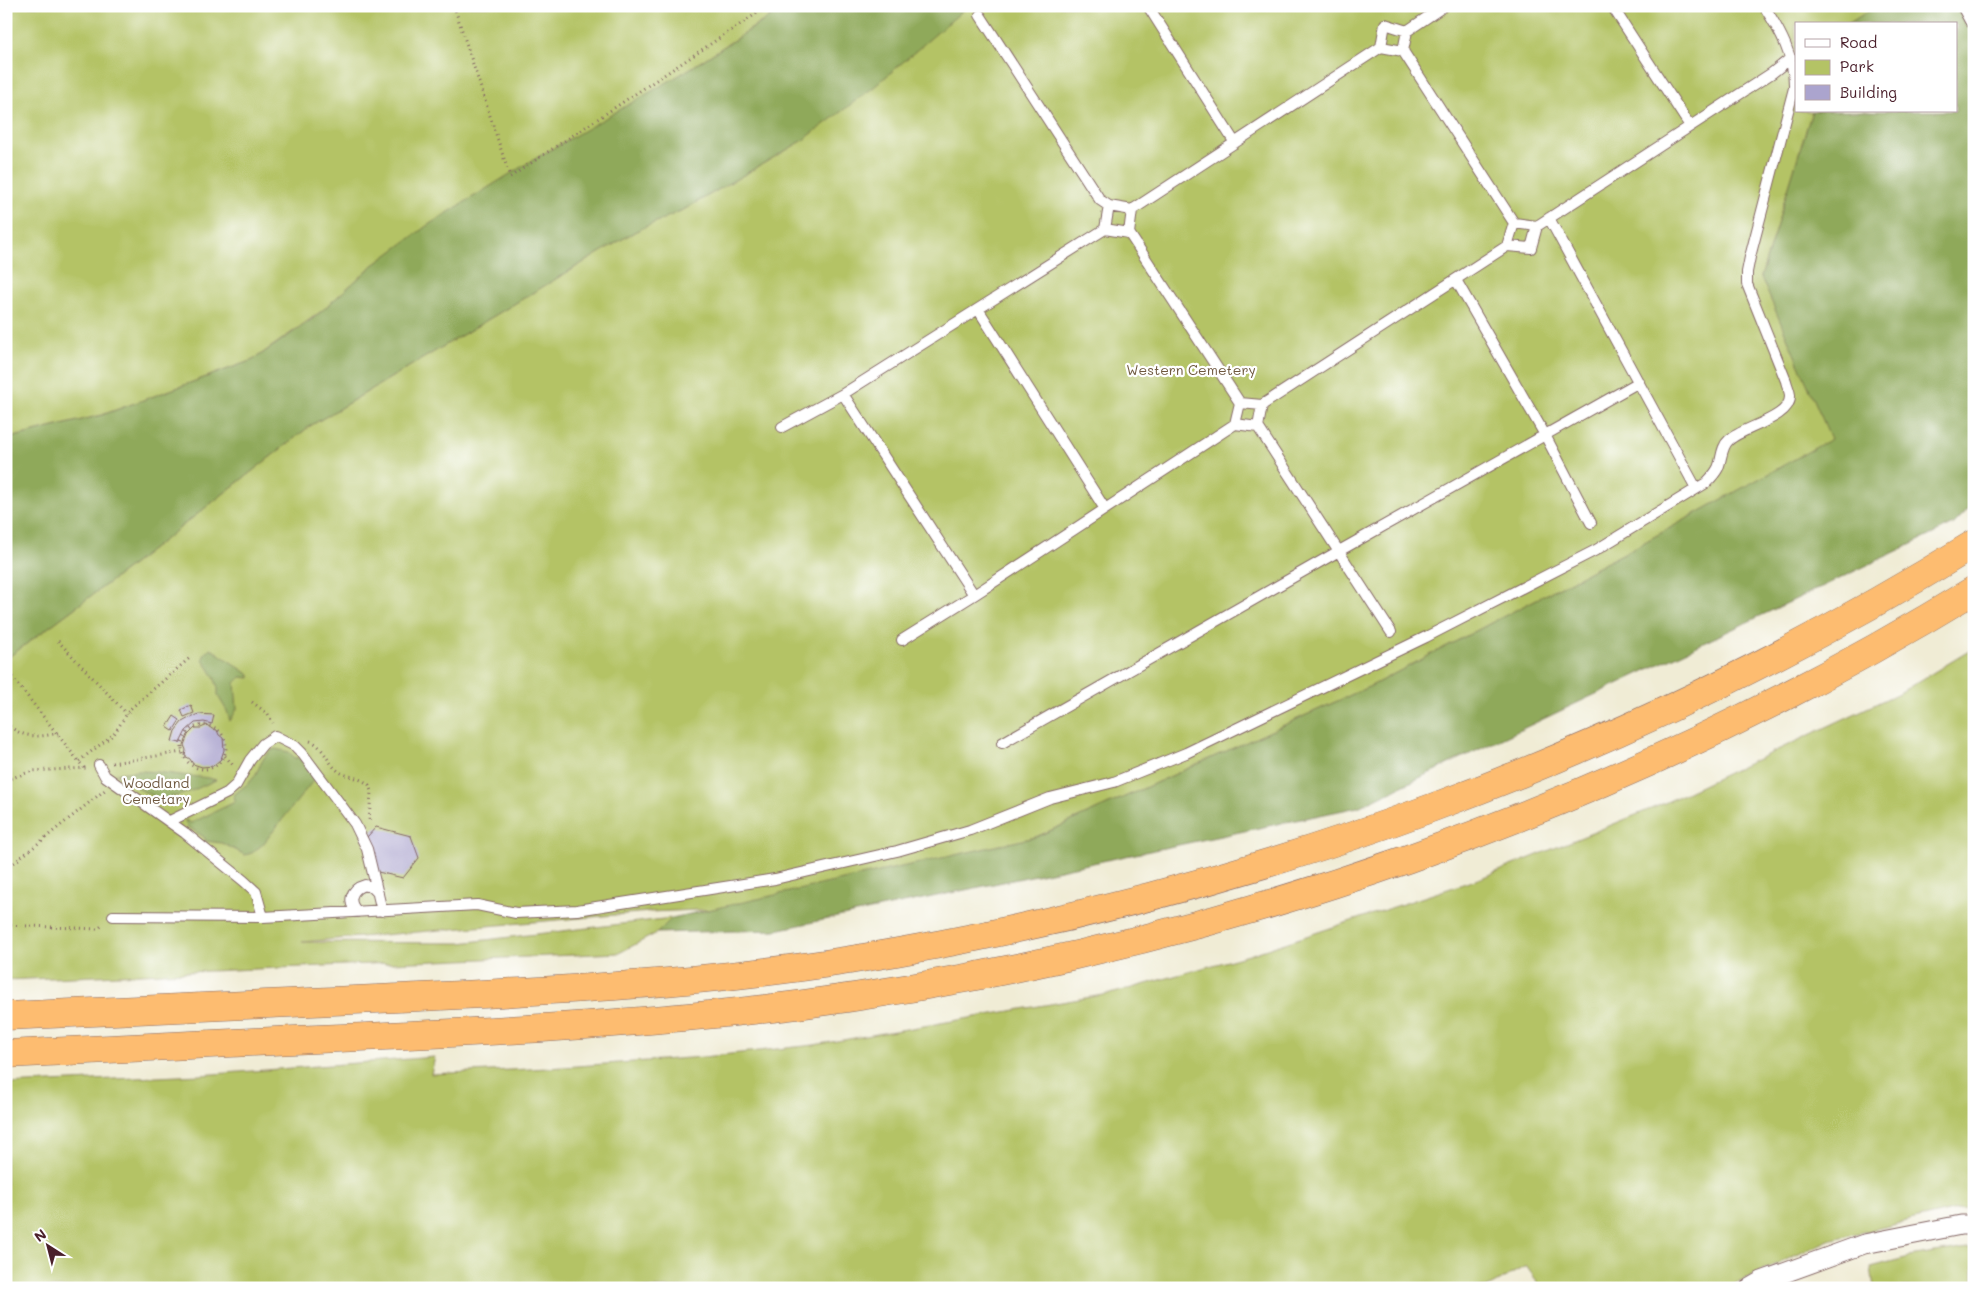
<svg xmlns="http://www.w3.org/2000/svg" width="1980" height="1294" font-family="Mali,sans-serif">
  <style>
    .green { fill: #b4c365; stroke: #7f7148 }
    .forest { fill: #8fa95a; stroke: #6c6442 }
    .building { fill: #aba4ce }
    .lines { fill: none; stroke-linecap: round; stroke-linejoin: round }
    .lane-casing { stroke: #846766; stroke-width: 12 }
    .street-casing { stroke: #846766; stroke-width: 21 }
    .highway-casing { stroke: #846766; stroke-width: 29 }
    .path { stroke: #846766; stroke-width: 3; stroke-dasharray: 1 4; stroke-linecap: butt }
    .lane { stroke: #fff; stroke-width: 10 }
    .street { stroke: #fff; stroke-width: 19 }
    .highway { stroke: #fdbc6f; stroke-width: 28 }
    .labels { text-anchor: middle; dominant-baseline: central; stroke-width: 4.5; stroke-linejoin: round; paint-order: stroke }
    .park-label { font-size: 14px; fill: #6f583f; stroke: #fff }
  </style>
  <rect width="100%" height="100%" fill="#fff"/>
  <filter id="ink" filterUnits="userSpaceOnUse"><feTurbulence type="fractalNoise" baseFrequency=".02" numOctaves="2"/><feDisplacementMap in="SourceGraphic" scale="10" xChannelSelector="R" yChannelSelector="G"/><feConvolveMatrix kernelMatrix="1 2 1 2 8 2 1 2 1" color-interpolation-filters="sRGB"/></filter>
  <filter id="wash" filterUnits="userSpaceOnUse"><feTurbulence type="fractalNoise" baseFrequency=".0096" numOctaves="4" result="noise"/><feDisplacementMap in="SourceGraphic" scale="20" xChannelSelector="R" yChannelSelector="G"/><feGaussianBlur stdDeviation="1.12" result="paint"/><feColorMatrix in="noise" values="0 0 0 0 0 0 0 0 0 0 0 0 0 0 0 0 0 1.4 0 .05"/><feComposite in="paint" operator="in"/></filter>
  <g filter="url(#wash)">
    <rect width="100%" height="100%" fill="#f0ecd5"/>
    <path class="green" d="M6 6H786L683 73 372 266 323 310 253 360 102 415 6 439Z
      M968 6H1876L1848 24H1796V111H1812L1761 277 1832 439 1632 549 1373 685 1036 837 725 909 649 912 302 942 460 943 672 918 657 933 619 953 6 980V659L127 569 310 426 636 231 685 209 802 141Z
      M1974 648V1206L1829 1240 1725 1288H1542L1526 1266 1486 1288H6V1084L200 1075 435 1057 431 1074 549 1068 703 1057 814 1045 1114 993 1249 955 1481 878 1658 806 1901 692Z
      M1974 1247V1288H1874L1871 1267 1909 1257Z"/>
    <path class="forest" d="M787 6H968L874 87 802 141 685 209 636 231 310 426 127 569 6 659V439L102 415 253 360 315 317 372 266 428 225 526 164 683 73Z
      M1876 6H1974V503L1954 524 1358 807 776 930 657 933 672 918 1036 837 1373 685 1632 549 1831 439 1761 277 1812 111H1956V24H1848Z
      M210 648 250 675V678L241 677 235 683 237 709 230 721 227 711 218 696V688L214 677 203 659 205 653Z
      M275 749 289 752 296 759 298 757 316 777 263 844 252 853 245 855 222 843 206 841 204 837 187 826 185 820 191 823 235 802 234 795C240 789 248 785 254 777 261 766 263 753 275 749Z
      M139 771C156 771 171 774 188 776 198 777 207 777 216 780 199 787 173 803 153 796 140 791 128 780 116 773Z"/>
    <g id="blocks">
      <path class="building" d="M191 705 194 713 184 717 181 710Z
        M199 714 214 715 212 724 204 722 195 723 186 731 180 743 172 741 175 731 182 722 193 716Z
        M174 716 180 720 173 731 167 727Z
        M207 725 212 729 217 730 219 735 223 738 224 750 221 759 213 766 202 767 193 764 190 759 185 756 186 750 184 745 188 735 195 728H201Z
        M376 827 411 836 419 858 403 878 378 872 367 837Z"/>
    </g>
  </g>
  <g filter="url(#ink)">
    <use href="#blocks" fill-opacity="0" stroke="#846766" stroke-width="1"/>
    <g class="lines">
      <g class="lane-casing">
        <path id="lane" d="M1148 6 1235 143
          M1612 6 1690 126
          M980 15 1100 200 1109 206
          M1407 31 1444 6
          M1403 51 1381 47 1385 24 1407 31 1403 51 1514 223
          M1549 218 1696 488
          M1105 229 1129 233 1132 210
          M1129 233 1240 403
          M1507 246 1531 248 1537 226
          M1456 280 1545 435 1591 523
          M978 309 1105 509
          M843 394 974 595
          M1235 424 1258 427 1262 405
          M782 427 843 394 1105 229 1109 206 1132 210 1381 47
          M1258 427 1391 632
          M902 640 974 595 1235 424 1240 403 1262 405 1507 246 1514 223 1537 226 1772 73 1791 58
          M1002 743 1339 551 1639 382
          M99 765 105 776 185 833 244 881 256 892 263 917
          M170 821 227 793 236 785 250 760 263 744 275 736 295 746 302 753 355 824 367 849 382 911
          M358 912C347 903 350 889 365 885L373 888 378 893
          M113 916 263 917 477 905 516 913 577 910 775 879 897 851 970 830 1050 798 1114 782 1186 753 1426 637 1596 550 1706 483C1711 478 1715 474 1718 468 1722 459 1721 447 1729 440 1743 427 1791 418 1790 396 1790 391 1787 386 1786 381L1747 284V272L1750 257 1794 88C1795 57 1780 31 1764 6"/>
      </g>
      <g class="street-casing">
        <path id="street" d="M1967 6 1974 19
          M1750 1288 1762 1281 1864 1244 1961 1225H1974"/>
      </g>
      <g class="highway-casing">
        <path id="highway" d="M6 1016C137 1010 267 1004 398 998 549 991 700 984 850 960 1248 896 1631 756 1974 544
          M6 1054C102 1049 198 1044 294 1040 462 1033 630 1026 797 1005 1210 951 1619 808 1974 590"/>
      </g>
      <path class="path" d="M454 6 510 177 768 6
        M58 641 127 714
        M9 673 84 768
        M252 702 268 714 273 723
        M6 723C21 738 38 738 58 733
        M182 747a22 22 0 1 1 44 0a22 22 0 1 1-44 0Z
        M310 741C323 745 327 762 337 770 344 777 359 776 369 785L371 791 369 821
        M225 756 233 765
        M79 761 114 734 130 709 191 657
        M112 763 182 752
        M6 780 32 771 87 768
        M10 866 105 790
        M6 925 98 929 104 924"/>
      <use href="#lane" class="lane"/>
      <use href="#street" class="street"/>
      <use href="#highway" class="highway"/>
    </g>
  </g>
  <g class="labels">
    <g class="park-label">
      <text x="1191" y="369">Western Cemetery</text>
      <text x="156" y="782">Woodland<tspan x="156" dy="16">Cemetary</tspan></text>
    </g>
  </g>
  <rect width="1980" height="1294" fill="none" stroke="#fff" stroke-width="25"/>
  <rect x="1795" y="22" width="162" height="90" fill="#ffffff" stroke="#b7a5aa"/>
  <rect x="1805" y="39" width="25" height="8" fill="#ffffff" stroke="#b7a5aa"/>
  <text x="1840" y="48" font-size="15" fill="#4a1f2b">Road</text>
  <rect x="1805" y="60" width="25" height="15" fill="#b4c365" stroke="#b7a5aa"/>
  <text x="1840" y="72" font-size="15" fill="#4a1f2b">Park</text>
  <rect x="1805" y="85" width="25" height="15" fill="#aba4ce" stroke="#b7a5aa"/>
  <text x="1840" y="98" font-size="15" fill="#4a1f2b">Building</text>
  <g transform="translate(48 1246) rotate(324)" stroke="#ffffff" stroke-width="4" paint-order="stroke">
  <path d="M0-4L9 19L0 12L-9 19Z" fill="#4a1f2b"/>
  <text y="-8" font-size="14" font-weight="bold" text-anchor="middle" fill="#4a1f2b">N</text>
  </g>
</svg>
